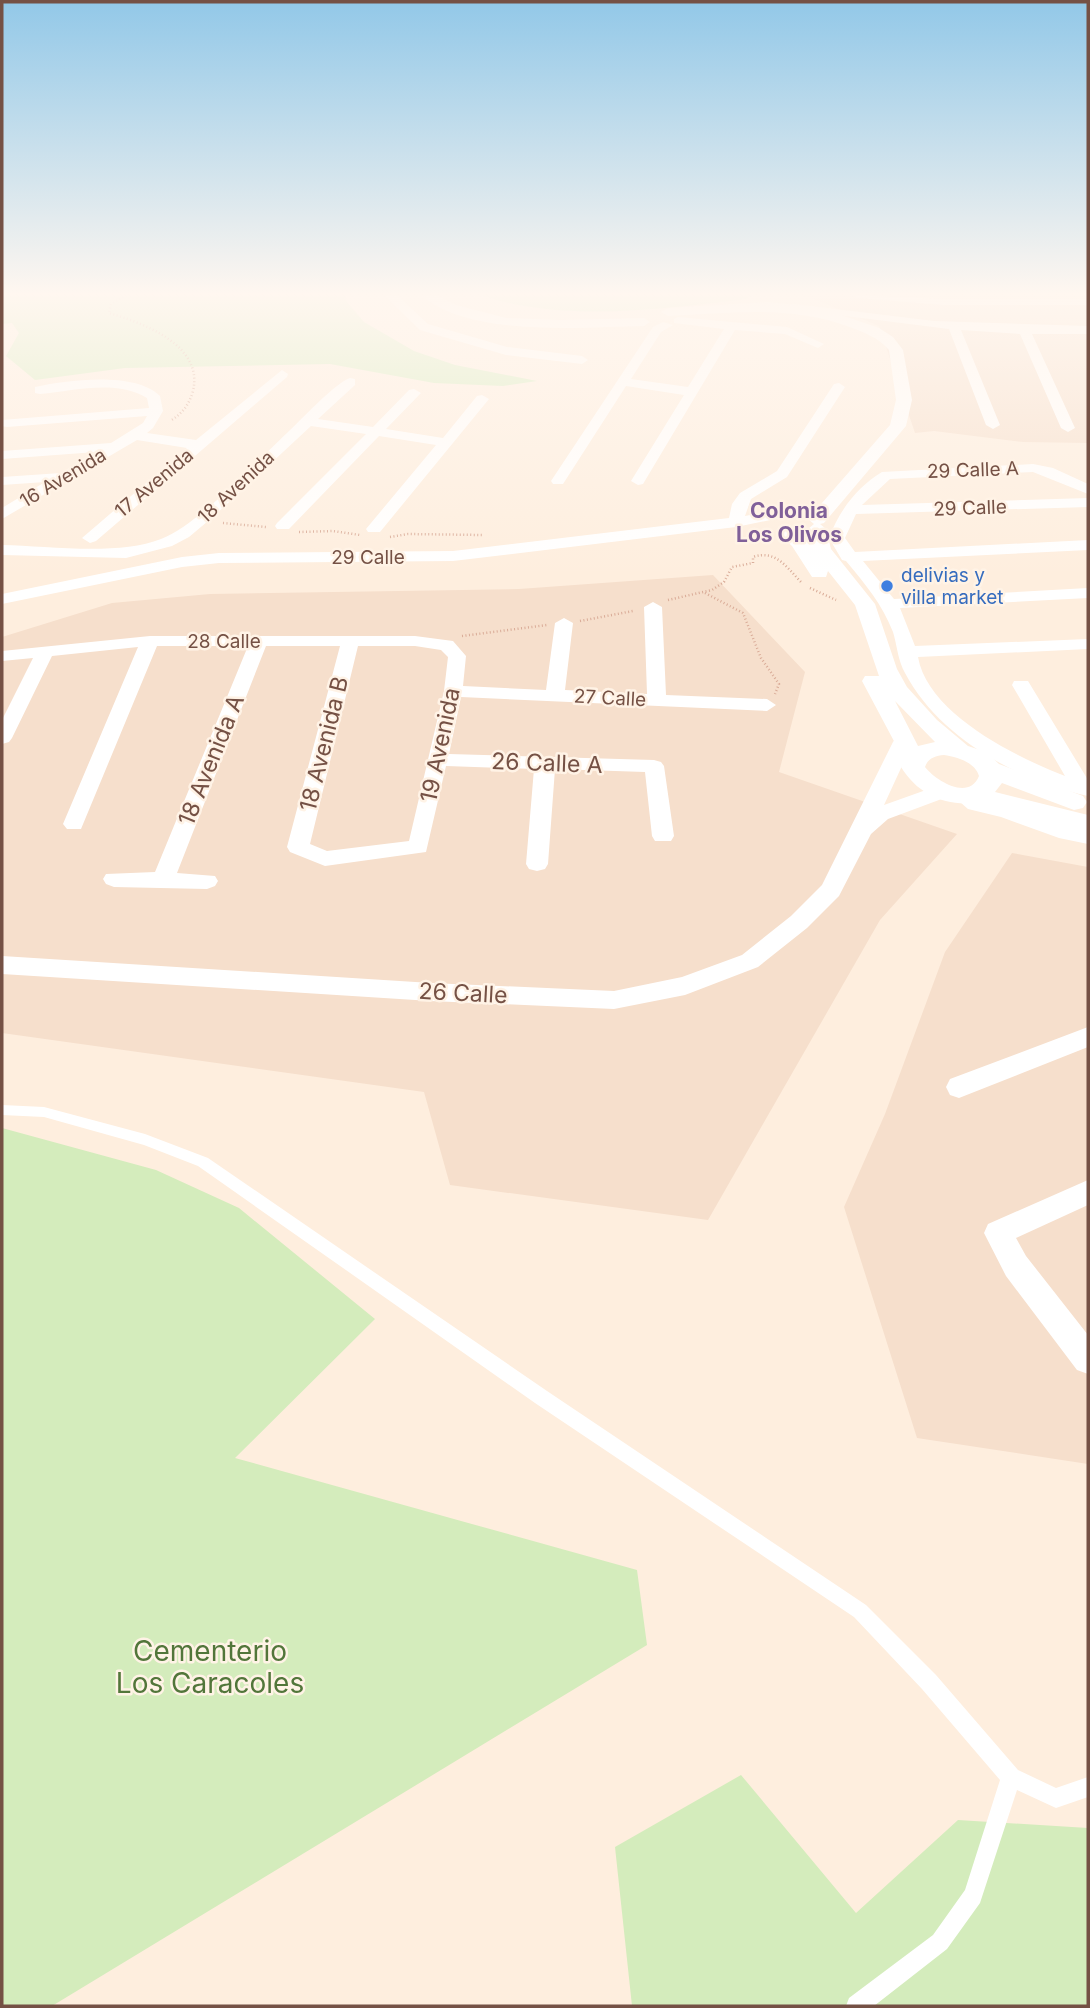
<svg xmlns="http://www.w3.org/2000/svg" width="1090" height="2008" font-family="Inter,sans-serif">
  <style>
    .residential { fill: #f6dfcc }
    .green { fill: #d4ecbc }
    .lines { fill: none; stroke-linecap: round; stroke-linejoin: round }
    .path { stroke: #d9ab97; stroke-width: 2.5; stroke-dasharray: 1 2.5; stroke-linecap: butt }
    .service { fill: #fff; fill-rule: evenodd }
    .minor { fill: #fff; fill-rule: evenodd }
    .tertiary { fill: #fff; fill-rule: evenodd }
    .shop-dot { fill: #3f7fe0; stroke: #fff3e6; stroke-width: 2.5 }
    .labels { text-anchor: middle; dominant-baseline: central; stroke-width: 5; stroke-linejoin: round; paint-order: stroke }
    .far-street-label { font-size: 19px; fill: #755145; stroke: #fff3e6 }
    .far-shop-label { font-size: 19px; fill: #366cbe; stroke: #fff3e6; text-anchor: start }
    .far-neighbourhood-label { font-size: 21px; font-weight: bold; fill: #806099; stroke: #fff3e6 }
    .street-label { font-size: 23px; fill: #755145; stroke: #fff3e6 }
    .near-park-label { font-size: 28px; fill: #52763a; stroke: #fff3e6 }
  </style>
  <rect width="100%" height="100%" fill="#feeede"/>
  <path class="residential" d="M804 295H1088V443L1023 442 934 431 915 433 879 326Z
    M713 575 805 672 779 772 957 834 880 920 708 1220 450 1185 424 1092 2 1033V637L112 603 210 594 519 589Z
    M1012 853 1088 867V1464L917 1438 844 1207 885 1114 945 952Z"/>
  <path class="green" d="M2 295H346V301L364 322 414 351 455 365 537 381 503 386 434 383 330 364 125 368 35 380 6 356 19 333 12 323 2 324Z
    M480 295H753L746 299C660 309 565 323 480 295Z
    M2 1128 156 1170 239 1208 375 1319 235 1458 637 1570 647 1645 52 2006H2Z
    M741 1775 856 1913 958 1820 1088 1828V2006H632L615 1847Z"/>
  <g class="lines">
    <path class="path" d="M126 295 111 304 109 313C143 323 204 345 193 391 189 405 182 414 170 421
      M223 523 266 527
      M299 532 333 531 360 535
      M390 537 408 534 482 535
      M810 588 836 600
      M705 593 743 613 761 658 779 684 775 694
      M668 600 712 590 724 582 732 567 753 563V557C776 549 787 568 802 583
      M580 621 633 611
      M462 636 547 625"/>
    <path class="service" d="M2 1105 44 1107 145 1134 208 1158 547 1391 866 1605 936 1675 1018 1770 1056 1788 1088 1777V1797L1056 1808 1017 1790 980 1903 947 1949 874 2006H846L849 1998 933 1935 965 1890 1000 1780 922 1689 854 1617 535 1403 198 1166 144 1145 44 1117 2 1115Z"/>
    <path class="minor" d="M384 295H397L428 324 507 347 582 356 588 360 582 364 506 355 420 330Z
      M421 295H436L456 305 506 318 561 320 644 318 650 322 644 326C582 327 471 338 421 295Z
      M853 295 943 299H1088V305H943L859 298Z
      M794 304 934 321 1088 326V334H1032L1075 428 1068 432 1061 428 1020 334 961 330 1000 425 993 429 986 425 949 329 790 309V305Z
      M678 317 787 327 824 344 818 348 785 334 735 330 643 484 638 485 631 481 684 395 626 386 563 484H553L551 481 653 327 663 322 673 325 661 332 631 379 688 387 724 329 674 323V319Z
      M282 370 288 374 287 377 96 541 90 543 82 538 187 448 137 440 2 519V508L45 482 2 485V477L61 473 96 452 2 459V451L111 443 143 423 147 416 7 427 2 426V420L149 408 147 398C116 379 74 391 40 394L35 393V387C67 380 135 371 160 396L163 411 153 428 147 433 196 440Z
      M350 378 355 379V385L318 419 373 427 409 390 414 389 421 393 386 429 443 438 477 396 482 395 489 399 380 532H368L366 529 436 445 379 436 289 529H277L275 526 277 523 366 434 311 426 214 516 189 537 172 546 126 558 2 555V545C48 546 119 556 161 539 198 525 256 462 287 433 300 421 335 383 350 378Z
      M839 383 845 387 787 477 751 499 745 516 780 509 785 511 788 514 785 517 736 527 453 561 219 563 182 567 2 604V594L182 557 219 553 453 551 729 518 732 504 740 493 777 471 834 384Z
      M1033 464 1053 468 1088 484V494L1033 472 890 479 862 505 1088 498V507L856 514 845 538 855 552 1088 540V550L863 561 894 599 1088 588V598L900 608 915 646 1088 639V649L918 657C928 714 1016 757 1065 776L1012 685 1014 681H1028L1088 780V796C1019 781 939 738 905 673 898 661 897 645 893 632 882 604 866 585 846 561L842 560 829 538C839 511 857 487 882 472Z
      M653 602 662 607 666 695 767 699 776 705 767 711 461 697 449 754 654 760 661 762 664 766 674 836 671 841H655L652 836 645 772 555 769 548 864 545 869 537 871 529 869 526 864 534 769 446 766 426 852 325 866 290 852 287 847 340 646H266L177 873 215 876 218 881 215 886 207 889 114 887 106 884 103 879 106 874 155 872 248 646H157L81 829H67L63 824 138 647 52 656 12 738 9 742 2 744V720L33 658 2 661V651L150 636H415L453 641 466 656 463 686 546 690 555 623 564 618 573 623 565 690 647 694 644 607ZM358 646H415L441 650 448 657 444 691 409 841 327 851 310 844Z
      M903 736 910 738 913 742 884 805 940 785 947 787 950 792 947 797 888 819 871 834 839 896 807 928 758 967 685 995 614 1009 431 1001 2 974V956L431 983 614 991 682 977 742 955 791 916 822 885 893 742 896 738Z
      M962 788 982 799 1088 830V844L1059 838 1001 817 968 809 952 795 955 790Z
      M1088 1027V1047L959 1098 950 1095 946 1087 950 1079Z
      M1088 1180V1205L1016 1238 1026 1256 1088 1335V1374L1077 1370 1006 1276 984 1233 988 1224Z"/>
    <path class="tertiary" d="M769 302 821 308 879 328 893 337 903 350 912 400 906 426 824 523 820 524 826 529 831 549 875 604 897 669 907 687 937 720 968 746 986 752 999 764 1083 796 1087 802 1083 808 1074 810 1002 783 995 792 1088 815V831L974 803C943 806 917 793 901 767L904 760 862 681 865 676H879L855 605 828 571 826 577H812L792 546 777 533 780 529H794L810 545 808 529 814 524 808 519 890 425 896 400 889 350C878 337 863 332 847 326 788 305 729 313 668 316L661 312 668 308ZM895 701 935 742 918 746ZM944 755C957 757 975 762 979 776 969 801 936 781 925 767 928 758 935 756 944 755Z"/>
  </g>
  <linearGradient id="sky" x2="0" y2="1"><stop stop-color="#92c8e8"/><stop offset="0.51" stop-color="#fff7f0"/><stop offset="1" stop-color="#fff7f0" stop-opacity="0"/></linearGradient>
  <rect width="1090" height="576" fill="url(#sky)"/>
  <circle class="shop-dot" cx="887" cy="586" r="7"/>
  <g class="labels">
    <g class="far-street-label">
      <text transform="translate(973 470) rotate(-2)">29 Calle A</text>
      <text transform="translate(63 478) rotate(-31)">16 Avenida</text>
      <text transform="translate(154 483) rotate(-40)">17 Avenida</text>
      <text transform="translate(236 487) rotate(-43)">18 Avenida</text>
      <text transform="translate(970 508) rotate(-2)">29 Calle</text>
      <text x="368" y="557">29 Calle</text>
      <text x="224" y="641">28 Calle</text>
      <text transform="translate(610 698) rotate(3)">27 Calle</text>
    </g>
    <g class="far-shop-label">
      <text x="901" y="575">delivias y<tspan x="901" dy="22">villa market</tspan></text>
    </g>
    <g class="far-neighbourhood-label">
      <text x="789" y="510">Colonia<tspan x="789" dy="24">Los Olivos</tspan></text>
    </g>
    <g class="street-label">
      <text transform="translate(324 744) rotate(-76)">18 Avenida B</text>
      <text transform="translate(440 745) rotate(-78)">19 Avenida</text>
      <text transform="translate(211 760) rotate(-68)">18 Avenida A</text>
      <text transform="translate(547 763) rotate(2)">26 Calle A</text>
      <text transform="translate(463 993) rotate(3)">26 Calle</text>
    </g>
    <g class="near-park-label">
      <text x="210" y="1651">Cementerio<tspan x="210" dy="32">Los Caracoles</tspan></text>
    </g>
  </g>
  <rect width="1090" height="2008" fill="none" stroke="#755145" stroke-width="7"/>
</svg>
